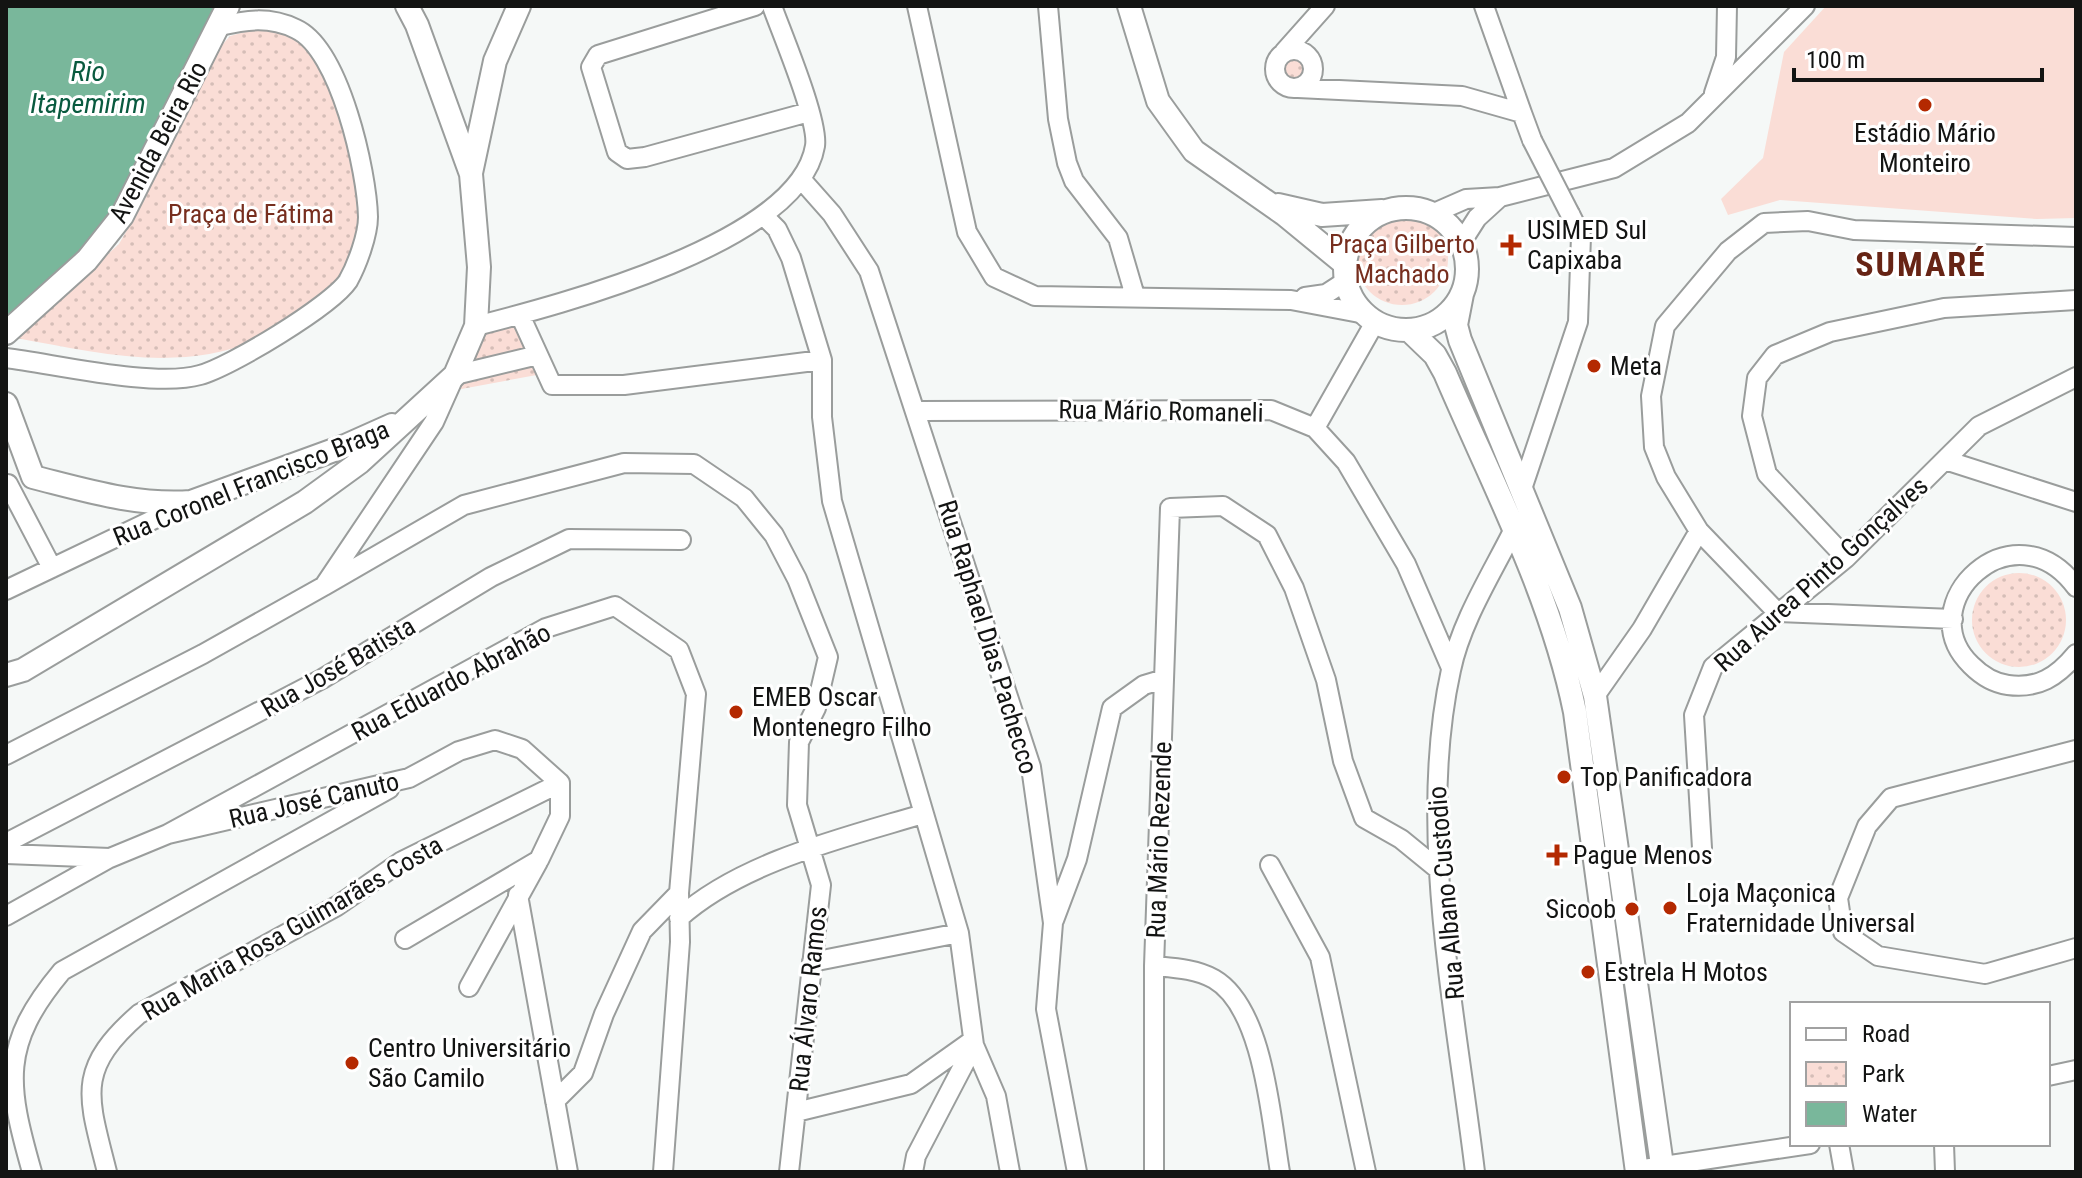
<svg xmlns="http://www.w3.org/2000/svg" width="2082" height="1178" font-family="'Roboto Condensed',sans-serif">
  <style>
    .grass { fill: #faddd6 }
    .park { fill: url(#park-dots) }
    .water { fill: #79b79b; stroke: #5a8672; stroke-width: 2 }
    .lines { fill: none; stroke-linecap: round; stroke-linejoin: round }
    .minor-casing { stroke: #9a9d9c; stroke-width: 22 }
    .major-casing { stroke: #9a9d9c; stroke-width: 26 }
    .minor { stroke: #fff; stroke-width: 18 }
    .major { stroke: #fff; stroke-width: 22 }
    .minor-bridge-casing { stroke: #9a9d9c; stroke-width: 22; stroke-linecap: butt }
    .minor-bridge { stroke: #fff; stroke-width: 18 }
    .poi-dot { fill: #b42901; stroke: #fff; stroke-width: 3 }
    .labels { text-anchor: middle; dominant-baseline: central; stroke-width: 6; stroke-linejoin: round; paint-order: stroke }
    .poi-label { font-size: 26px; fill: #131413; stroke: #fff; text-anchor: start }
    .street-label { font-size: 26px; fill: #131413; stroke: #fff }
    .park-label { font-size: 26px; fill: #772e1e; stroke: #fff }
    .water-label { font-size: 28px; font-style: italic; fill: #095a3f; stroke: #fff }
    .district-label { font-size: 34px; font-weight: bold; letter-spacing: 2px; fill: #672415; stroke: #fff }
  </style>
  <defs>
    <pattern id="park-dots" width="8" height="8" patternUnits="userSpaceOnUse" patternTransform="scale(2)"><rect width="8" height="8" fill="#faddd6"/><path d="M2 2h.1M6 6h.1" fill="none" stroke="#d5bdb7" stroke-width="1.8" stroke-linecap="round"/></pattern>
  </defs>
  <rect width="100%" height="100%" fill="#f5f8f7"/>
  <path class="grass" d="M1826 6 2076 8V218L2037 219 1780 200 1728 215 1721 199 1763 158 1784 52Z"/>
  <path class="park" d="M263 27 298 39 324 71 354 170 358 225 343 283C318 300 291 325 262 338 181 374 99 353 16 338L119 244 146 197 161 152 216 52 230 36Z
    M1281 67a12 12 0 1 1 24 0a12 12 0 1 1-24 0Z
    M1356 259a46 46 0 1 1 92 0a46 46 0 1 1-92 0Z
    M517 322 542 374 456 390 484 330Z
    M1972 620a47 47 0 1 1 94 0a47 47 0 1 1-94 0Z"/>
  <path class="water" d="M6 6H221L105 223C78 259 44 292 6 317Z"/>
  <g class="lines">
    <g class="minor-casing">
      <path id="minor" d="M755 6 598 55 591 67 617 152 627 159 645 157 809 112
        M917 6 967 232 994 277 1035 296 1291 300 1365 314
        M1048 6 1058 119 1067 163 1074 181 1118 238 1135 296
        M1484 6 1522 113
        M1275 69a19 19 0 1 1 38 0a19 19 0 1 1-38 0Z
        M1284 52 1325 6
        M1298 88 1462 96 1522 113 1532 140
        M1714 93 1726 57 1727 6
        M801 179 832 214 869 271 1031 767 1053 923 1046 1009 1077 1172
        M1434 213 1466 199 1500 197 1614 168 1688 123 1805 6
        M763 215 777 229 791 258 822 360V417L832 501 959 933 974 1045 916 1156 913 1172
        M1461 243 1477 218 1500 197
        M1305 297 1326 294 1346 281
        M520 315 552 385H624L822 360
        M476 326C558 305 799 243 815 146 819 121 782 34 772 6
        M6 358C55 364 155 388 200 375 230 367 331 306 348 281 357 265 368 235 368 217 367 172 340 49 296 29 269 16 246 20 219 26
        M917 411 1271 410 1315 428 1346 462 1406 564 1451 668
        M1315 428 1374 324
        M1945 460 2076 502
        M8 484 52 568
        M1522 489 1578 322 1581 236 1570 214
        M1699 531 1666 477 1654 447 1651 396 1665 326 1728 251 1764 223 1808 221 1854 230 2076 237
        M1846 558 1767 474 1752 416 1757 378 1775 355 1830 332 1944 308 2076 300
        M324 586 464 505 624 463 694 464 744 498 774 535 797 579 828 657 816 708 799 742 797 805 821 885 789 1172
        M2076 587C2014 503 1908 604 1971 665 1981 675 1993 683 2008 685 2038 689 2057 677 2076 654
        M6 590 188 503
        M1595 696 1642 629 1699 531 1777 612 1953 619
        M2076 750 1891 798 1867 826 1838 898 1843 932 1878 956 1985 974 2076 948
        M6 755 203 654 324 586 434 422 455 375 538 355
        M168 834 546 628 615 606 679 650 696 694 679 893 642 931 604 1014 583 1073 555 1101
        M6 843 322 679 491 577 569 539 681 540
        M1702 848 1694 715 1713 667 1846 558 1979 426 2076 377
        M6 854 110 858 168 834 409 778 459 751 495 740 522 749 560 783V816L539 860 405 939
        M1270 865 1320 957 1366 1172
        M518 895 568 1172
        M6 916 108 859
        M679 918C741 862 843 838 923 814
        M1054 920 1077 859 1112 708 1144 685 1164 679
        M812 962 959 933
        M1154 966C1175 968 1196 969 1214 979 1264 1008 1271 1120 1280 1172
        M469 987 538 862
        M974 1045 996 1096 1010 1172
        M2048 1076 2076 1070
        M796 1112 911 1084 973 1040
        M1839 1144 1844 1172
        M1944 1144 1945 1172
        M1637 1170 1810 1144
        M32 1172C7 1084 0 1045 62 971L389 789
        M107 1172C88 1096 75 1070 139 1014L337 906 402 861 560 783
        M663 1172 680 942 679 893
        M1154 1172V966L1170 508 1223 506 1267 535 1294 588 1326 680 1343 761 1364 818 1401 839 1439 870
        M1475 1172C1456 1013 1416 828 1451 670 1461 622 1491 575 1513 531"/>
    </g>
    <g class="major-casing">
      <path id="major" d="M1129 6 1158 101 1194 151 1284 214 1345 264
        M471 173 495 61 519 6
        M1278 205 1322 215 1382 211
        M1345 269a61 61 0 1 1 122 0a61 61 0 1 1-122 0Z
        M1462 294 1456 325 1460 340 1570 608 1595 696 1663 1172
        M1409 330 1435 355 1445 373C1492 483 1551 594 1575 712L1637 1172
        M6 333 87 260 122 216 228 6
        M6 404 33 477C85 490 136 506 191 502L345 446 392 425
        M6 675 23 670 305 502 360 462 455 375 476 326 479 267 471 174 417 25 407 6"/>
    </g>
    <use href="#minor" class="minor"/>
    <use href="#major" class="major"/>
    <g class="minor-bridge-casing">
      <path id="minor-bridge" d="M1532 140 1570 214"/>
    </g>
    <use href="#minor-bridge" class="minor-bridge"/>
  </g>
  <g class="poi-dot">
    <circle cx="1925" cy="105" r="8"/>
    <path d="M1507 233h8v8h8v8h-8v8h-8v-8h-8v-8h8z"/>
    <circle cx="1594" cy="366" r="8"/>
    <circle cx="736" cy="712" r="8"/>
    <circle cx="1564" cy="777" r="8"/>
    <path d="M1553 843h8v8h8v8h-8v8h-8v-8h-8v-8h8z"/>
    <circle cx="1670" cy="908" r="8"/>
    <circle cx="1632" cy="909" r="8"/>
    <circle cx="1588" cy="972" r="8"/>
    <circle cx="352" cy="1063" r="8"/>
  </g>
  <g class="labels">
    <g class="poi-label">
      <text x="1925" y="133" text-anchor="middle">Estádio Mário<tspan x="1925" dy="30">Monteiro</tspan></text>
      <text x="1527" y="230">USIMED Sul<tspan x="1527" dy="30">Capixaba</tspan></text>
      <text x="1610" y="366">Meta</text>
      <text x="752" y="697">EMEB Oscar<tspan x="752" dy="30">Montenegro Filho</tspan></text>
      <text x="1580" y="777">Top Panificadora</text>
      <text x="1573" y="855">Pague Menos</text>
      <text x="1686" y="893">Loja Maçonica<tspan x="1686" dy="30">Fraternidade Universal</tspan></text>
      <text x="1616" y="909" text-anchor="end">Sicoob</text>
      <text x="1604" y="972">Estrela H Motos</text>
      <text x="368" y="1048">Centro Universitário<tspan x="368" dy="30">São Camilo</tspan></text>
    </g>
    <g class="street-label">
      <text transform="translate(158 142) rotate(-62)">Avenida Beira Rio</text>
      <text transform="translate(1161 411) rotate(1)">Rua Mário Romaneli</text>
      <text transform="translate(251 483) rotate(-22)">Rua Coronel Francisco Braga</text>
      <text transform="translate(1821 574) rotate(-42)">Rua Aurea Pinto Gonçalves</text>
      <text transform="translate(988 637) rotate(73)">Rua Raphael Dias Pachecco</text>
      <text transform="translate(338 667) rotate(-30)">Rua José Batista</text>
      <text transform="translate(451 682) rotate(-28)">Rua Eduardo Abrahão</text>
      <text transform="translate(314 800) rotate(-13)">Rua José Canuto</text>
      <text transform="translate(1159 840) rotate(-88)">Rua Mário Rezende</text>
      <text transform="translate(1446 893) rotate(-95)">Rua Albano Custodio</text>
      <text transform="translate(292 928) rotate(-30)">Rua Maria Rosa Guimarães Costa</text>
      <text transform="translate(808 999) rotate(-84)">Rua Álvaro Ramos</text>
    </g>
    <g class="park-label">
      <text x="251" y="214">Praça de Fátima</text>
      <text x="1402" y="244">Praça Gilberto<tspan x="1402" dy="30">Machado</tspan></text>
    </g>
    <g class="water-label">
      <text x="88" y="71">Rio<tspan x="88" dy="32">Itapemirim</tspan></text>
    </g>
    <g class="district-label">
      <text x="1921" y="264">SUMARÉ</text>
    </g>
  </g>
  <rect width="2082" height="1178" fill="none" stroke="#131413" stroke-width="16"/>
  <rect x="1790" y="1002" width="260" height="144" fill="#ffffff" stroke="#a1a1a1" stroke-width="2"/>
  <rect x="1806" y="1028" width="40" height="12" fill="#ffffff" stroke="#a1a1a1" stroke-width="2"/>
  <text x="1862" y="1042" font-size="24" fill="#131413">Road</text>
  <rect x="1806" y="1062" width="40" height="24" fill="url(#park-dots)" stroke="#a1a1a1" stroke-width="2"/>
  <text x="1862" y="1082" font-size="24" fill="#131413">Park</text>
  <rect x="1806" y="1102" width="40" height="24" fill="#79b79b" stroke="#a1a1a1" stroke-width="2"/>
  <text x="1862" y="1122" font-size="24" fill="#131413">Water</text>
  <path d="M1794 68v12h248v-12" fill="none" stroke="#131413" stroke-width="4"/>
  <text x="1806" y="68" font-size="24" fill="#131413" stroke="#ffffff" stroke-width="6" paint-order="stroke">100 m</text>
</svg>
